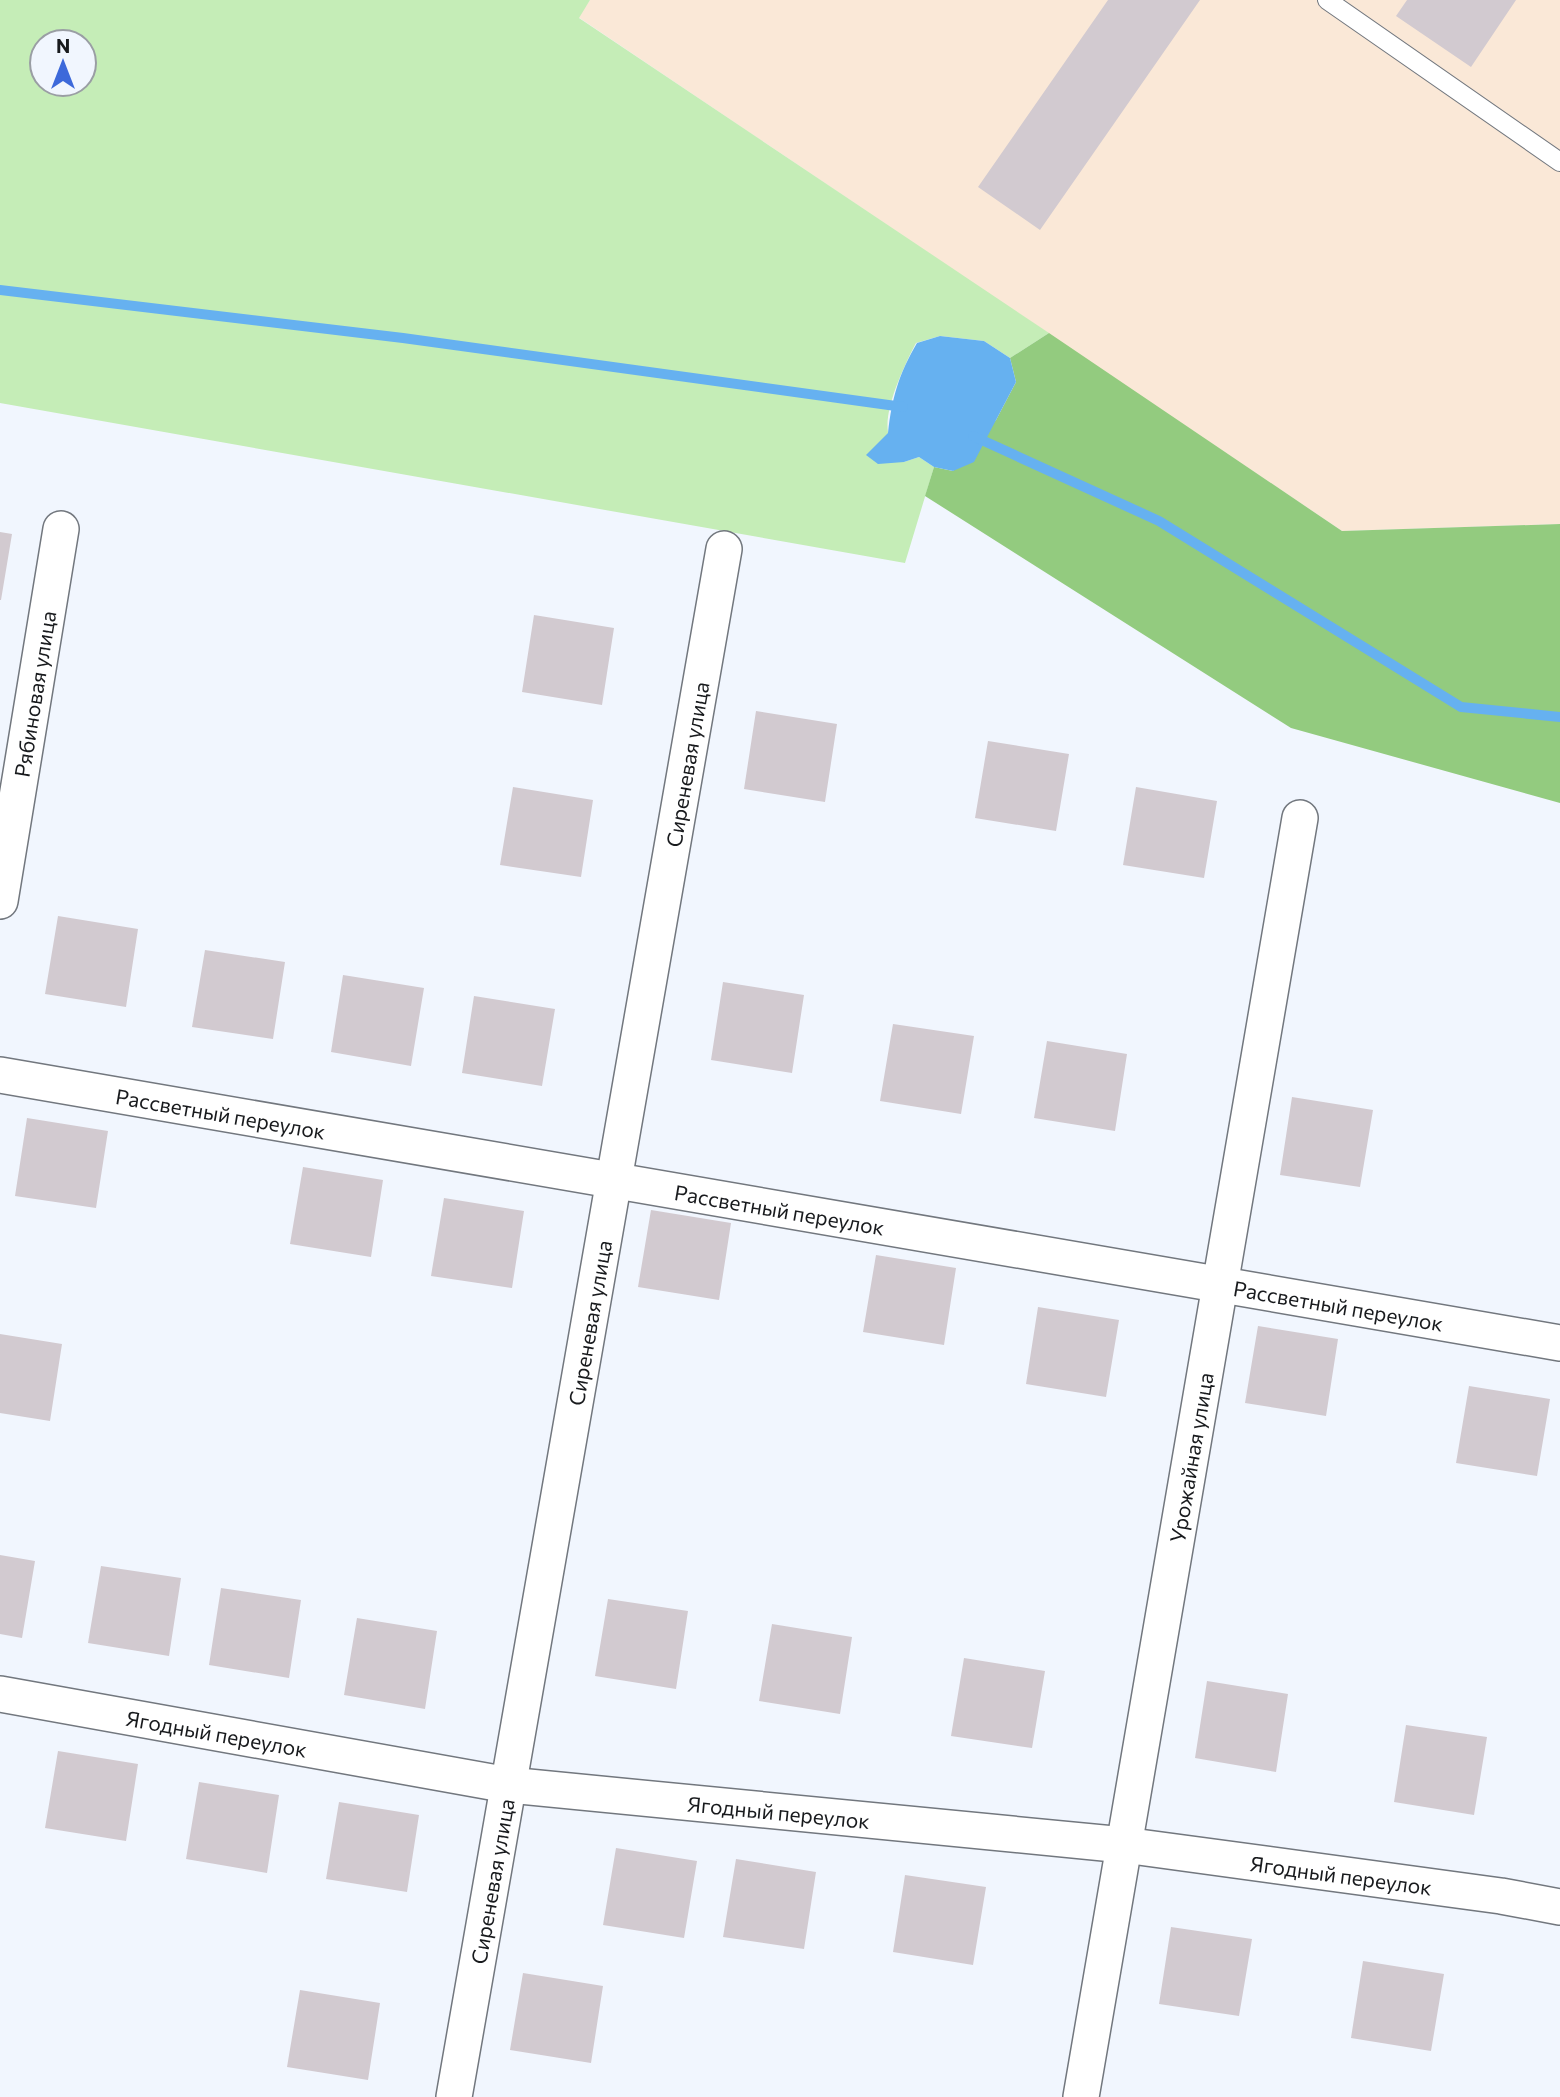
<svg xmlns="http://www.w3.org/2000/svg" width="1560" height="2097" font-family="Commissioner,sans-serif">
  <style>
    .medical { fill: #fae8d7 }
    .green { fill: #c5edb7; fill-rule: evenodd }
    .forest { fill: #93cb7f }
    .water { fill: #66b1f0 }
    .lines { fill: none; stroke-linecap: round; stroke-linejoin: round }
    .stream { stroke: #66b1f0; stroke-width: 10 }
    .building { fill: #d2cad0 }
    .lane-casing { stroke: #72777e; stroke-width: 20 }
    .street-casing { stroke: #72777e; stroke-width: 38 }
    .lane { stroke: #fff; stroke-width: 18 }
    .street { stroke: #fff; stroke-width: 35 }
    .labels { text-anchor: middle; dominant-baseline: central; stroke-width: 7; stroke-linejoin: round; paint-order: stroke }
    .street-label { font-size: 21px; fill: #181a1d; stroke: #f1f6fe }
  </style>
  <rect width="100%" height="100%" fill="#f1f6fe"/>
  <path class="medical" d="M590 0H1560V524L1342 531 578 17Z"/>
  <path class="green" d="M0 0H590L579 18 1049 333 1010 358 984 341 940 336 916 343C905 364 884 408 888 432 890 442 900 453 904 462L919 457 934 467 905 563 0 403ZM42 42H84V84H42Z"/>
  <path class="forest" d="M1049 333 1342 531 1560 524V803L1291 728 925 496 934 467 953 471 996 420 1016 382 1010 358Z"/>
  <path class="water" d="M940 336 984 341 1010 358 1016 382 974 462 953 471 934 467 919 457 904 462 878 464 866 455 888 433C892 397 899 374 917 343Z"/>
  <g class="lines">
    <path class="stream" d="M0 290 403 338 903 407
      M973 436 1159 521 1461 707 1560 717"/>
  </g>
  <path class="building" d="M1108 0H1200L1040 230 978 187Z
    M1407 0H1516L1471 67 1396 16Z
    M0 532 12 534 1 600H0Z
    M534 615 614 628 602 705 522 692Z
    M756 711 837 724 825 802 744 789Z
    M988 741 1069 754 1056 831 975 818Z
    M513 787 593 800 581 877 500 865Z
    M1136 787 1217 801 1204 878 1123 865Z
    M58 916 138 929 126 1007 45 994Z
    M205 950 285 962 273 1039 192 1027Z
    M343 975 424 988 411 1066 331 1052Z
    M723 982 804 995 792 1073 711 1060Z
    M474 996 555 1009 542 1086 462 1073Z
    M893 1024 974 1036 961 1114 880 1101Z
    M1047 1041 1127 1054 1115 1131 1034 1118Z
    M1292 1097 1373 1110 1360 1187 1280 1175Z
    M27 1118 108 1131 96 1208 15 1196Z
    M303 1167 383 1180 371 1257 290 1244Z
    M444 1198 524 1211 512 1288 431 1276Z
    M651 1210 731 1223 719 1300 638 1287Z
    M876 1255 956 1268 944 1345 863 1332Z
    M1038 1307 1119 1320 1106 1397 1026 1384Z
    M1258 1326 1338 1339 1326 1416 1245 1403Z
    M0 1334 62 1344 50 1421 0 1413Z
    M1469 1386 1550 1399 1537 1476 1456 1463Z
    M0 1555 35 1561 22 1638 0 1634Z
    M101 1566 181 1578 169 1656 88 1643Z
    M221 1588 301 1600 289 1678 209 1665Z
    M608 1599 688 1611 676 1689 595 1676Z
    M357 1618 437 1631 425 1709 344 1695Z
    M772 1624 852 1637 840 1714 759 1701Z
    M964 1658 1045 1671 1032 1748 951 1736Z
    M1207 1681 1288 1694 1276 1772 1195 1758Z
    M1406 1725 1487 1737 1474 1815 1394 1802Z
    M58 1751 138 1764 126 1841 45 1828Z
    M199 1782 279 1795 267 1873 186 1859Z
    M339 1802 419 1815 407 1892 326 1879Z
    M616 1848 697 1861 684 1938 603 1925Z
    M736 1859 816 1872 804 1949 723 1937Z
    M905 1875 986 1887 973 1965 893 1952Z
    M1171 1927 1252 1939 1239 2016 1159 2004Z
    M1363 1961 1444 1974 1431 2051 1351 2038Z
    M523 1973 603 1986 591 2063 510 2050Z
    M300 1990 380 2003 368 2080 287 2067Z"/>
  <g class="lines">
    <g class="lane-casing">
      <path id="lane" d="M1327 0 1560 162"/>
    </g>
    <g class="street-casing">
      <g id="street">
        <path id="s1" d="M0 901 61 529"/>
        <path id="s2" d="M0 1075 1560 1343"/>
        <path id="s3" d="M0 1694 508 1785 1124 1845 1501 1896 1560 1907"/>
        <path id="s4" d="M454 2097 724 549"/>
        <path id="s5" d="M1081 2097 1300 818"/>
      </g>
    </g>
    <use href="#lane" class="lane"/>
    <use href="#street" class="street"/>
  </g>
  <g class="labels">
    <g class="street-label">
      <text stroke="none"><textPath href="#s1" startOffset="210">Рябиновая улица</textPath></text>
      <text stroke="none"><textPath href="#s4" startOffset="1353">Сиреневая улица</textPath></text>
      <text stroke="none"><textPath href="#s2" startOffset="224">Рассветный переулок</textPath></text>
      <text stroke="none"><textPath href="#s2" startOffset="791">Рассветный переулок</textPath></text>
      <text stroke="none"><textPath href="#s2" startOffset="1358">Рассветный переулок</textPath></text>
      <text stroke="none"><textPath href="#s4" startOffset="786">Сиреневая улица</textPath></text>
      <text stroke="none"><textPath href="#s5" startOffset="649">Урожайная улица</textPath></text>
      <text stroke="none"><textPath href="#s3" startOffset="220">Ягодный переулок</textPath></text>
      <text stroke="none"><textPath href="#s3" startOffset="788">Ягодный переулок</textPath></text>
      <text stroke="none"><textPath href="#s3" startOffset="1354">Ягодный переулок</textPath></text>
      <text stroke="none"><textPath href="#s4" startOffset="219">Сиреневая улица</textPath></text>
    </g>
  </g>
  <g transform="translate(63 63)"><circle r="33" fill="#f1f6fe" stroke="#9a9ea4" stroke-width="2"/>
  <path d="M0-5L12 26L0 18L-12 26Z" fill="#3d69da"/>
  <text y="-10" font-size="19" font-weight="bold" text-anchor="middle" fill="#181a1d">N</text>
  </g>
</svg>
